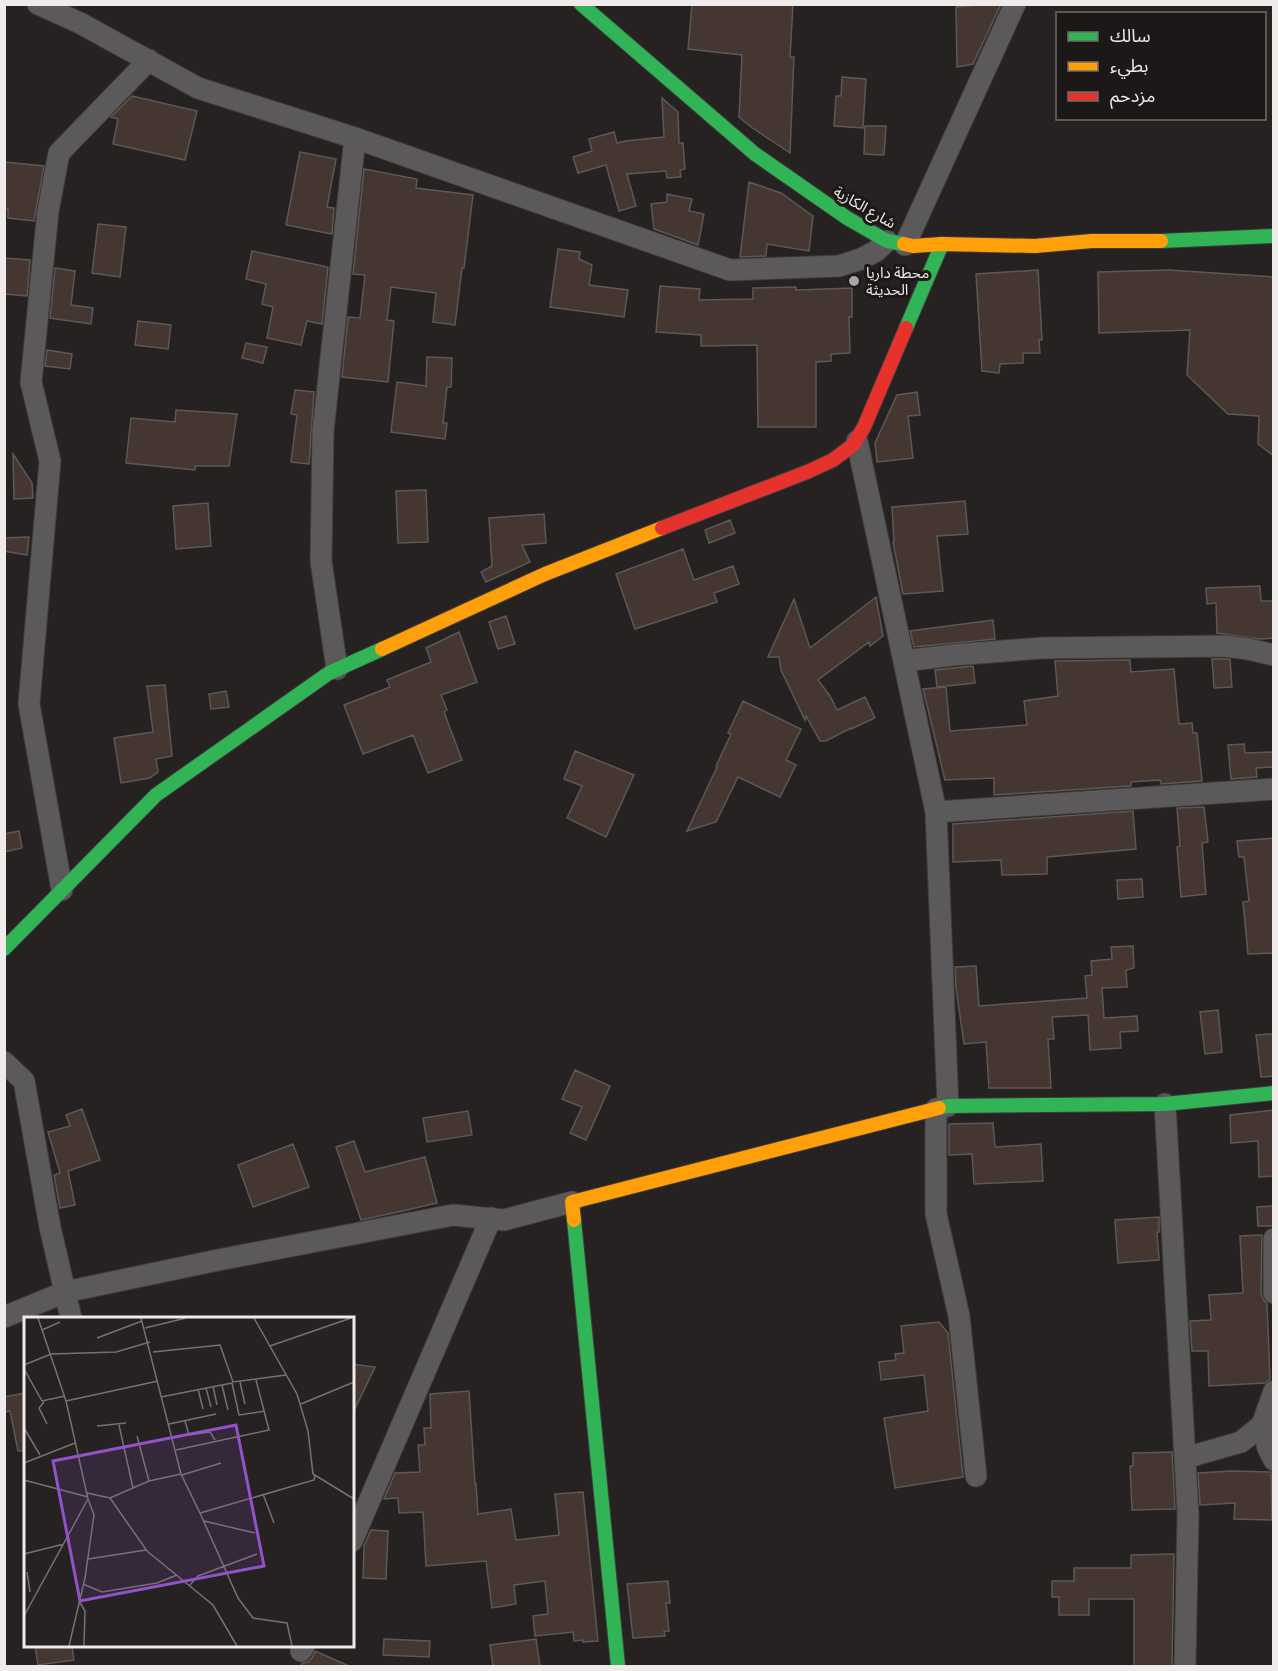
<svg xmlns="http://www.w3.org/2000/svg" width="1278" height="1671" font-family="'Titillium Web','Noto Sans Arabic',sans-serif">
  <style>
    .building { fill: #453632; stroke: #5b5958; stroke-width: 1.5 }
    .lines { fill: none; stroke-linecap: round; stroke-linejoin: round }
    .street-casing { stroke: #3f3c3b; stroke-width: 23 }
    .fast-casing { stroke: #3f3c3b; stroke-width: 16 }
    .slow-casing { stroke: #3f3c3b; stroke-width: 16 }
    .jam-casing { stroke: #3f3c3b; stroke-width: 16 }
    .street { stroke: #5b5959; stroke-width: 21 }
    .fast { stroke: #30b455; stroke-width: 14 }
    .slow { stroke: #ff9f0a; stroke-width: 14 }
    .jam { stroke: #e5322d; stroke-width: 14 }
    .poi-dot { fill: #a8a5a4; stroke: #1c1817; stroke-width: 2 }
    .labels { text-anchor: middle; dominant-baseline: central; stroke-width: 6; stroke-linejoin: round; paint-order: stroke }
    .street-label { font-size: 15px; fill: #eeebea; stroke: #1c1817 }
    .poi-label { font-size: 15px; fill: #eeebea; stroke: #1c1817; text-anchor: start }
    .inset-road { fill: none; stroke: #757271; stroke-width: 1.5 }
    .view { fill: #9252c8; fill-opacity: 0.15; stroke: #9252c8; stroke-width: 3 }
    .inset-edge { fill: none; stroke: #eeebea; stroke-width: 3 }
  </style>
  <rect width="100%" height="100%" fill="#252221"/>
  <path class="building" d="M692 4H793L790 57H794L790 153 751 127 739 117 742 55 688 49Z
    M989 4H1001L973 64 957 67 956 7Z
    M842 77 866 79 863 128 834 126 836 96H841Z
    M132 96 197 111 185 160 113 144 118 119 111 117Z
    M662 98 678 112 679 143H683L685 169 680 170 681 177 667 178 666 171 627 174 636 206 619 211 606 165 578 173 573 157 592 151 589 139 614 132 617 143 625 141 664 137Z
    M865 126H886L884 155 864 154Z
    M300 152 336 159 327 207 334 208 332 234 286 225Z
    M4 162 44 166 34 221 8 218V209H4Z
    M364 169 417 179 416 188 473 195 464 268H462L455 325 433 322 436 293 391 287 387 320 394 321 388 382 342 377 348 317 360 318 365 275 353 274Z
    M749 182 781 193 813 216 809 251 767 244 766 256 740 257Z
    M667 194 692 199 689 211 704 214 698 245 654 229 651 204 667 202Z
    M98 224 126 227 120 277 92 273Z
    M558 249 580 252 579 259 592 265 589 285 628 290 624 317 550 307Z
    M252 251 328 267 322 324 307 321 301 345 267 338 273 307 262 304 266 284 246 279Z
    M4 258 30 260 27 296 4 294Z
    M55 268 75 271 71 305 93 308 91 324 50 318Z
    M1038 270 1042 340H1039L1040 353H1023V363L1000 364 999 373 982 371 976 274Z
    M1168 270 1274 277V456L1258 444 1259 416 1228 414 1187 375 1190 330 1099 333 1098 272Z
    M660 286 700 289 699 300 753 299V288L796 287V290L852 288V317H849L850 353 831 354V361L816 362V427H758L757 345 701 346V335L656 332Z
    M138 321 171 325 168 349 135 345Z
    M246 343 267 347 263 363 242 358Z
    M47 350 72 354 70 369 45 366Z
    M427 357 452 358 451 387H447L443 423H447L445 439 391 432 397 382 426 386Z
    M295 390 314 392 309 464 291 462 297 415 291 414Z
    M917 392 920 415 908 416 913 458 877 462 875 443 897 395Z
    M176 410 237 414 229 466H195V470L126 463 131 418 175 422Z
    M13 454 32 483 33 498 14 499Z
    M426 490 428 542 398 543 396 491Z
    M965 501 968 534 937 536 943 591 903 594 893 542H894L892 507Z
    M208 503 211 546 176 549 173 506Z
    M544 514 546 543 522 545 530 562 486 582 481 572 492 566 489 518Z
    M730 520 735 533 709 543 705 530Z
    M29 537 27 555 4 551V538Z
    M683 549 694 580 733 566 739 584 714 593 717 602 635 629 616 574Z
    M1260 586 1261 601H1274V638L1260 639 1217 633 1216 603 1207 604 1206 588Z
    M876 597 883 636 870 646 869 642 818 680 830 696 837 710 865 697 875 718 851 729V728L826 741H820L806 716 805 720 781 670 779 657H768L794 599 810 648Z
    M506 616 515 644 498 649 489 622Z
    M993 620 995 639 914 647 910 631Z
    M459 632 477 682 441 695 447 710 444 712 462 760 428 773 413 735 363 754 344 705 390 687 387 680 431 662 426 648Z
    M1212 659H1230L1232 687 1214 688Z
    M1130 660 1131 672 1174 669 1179 724 1192 723 1193 733H1197L1202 781 1161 784 1160 780 1131 782V786L994 795V778L945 780 923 689 946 687 950 731 1027 725 1024 701 1058 696 1055 661Z
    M973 666 975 683 937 687 935 670Z
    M165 685 172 756 156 759 158 772 150 778 121 783 114 738 153 732 147 686Z
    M226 691 229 707 211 709 209 694Z
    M743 701 801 729 786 760 796 765 780 797 738 777 716 822 687 831 717 767 716 766 731 734 728 733Z
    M1244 744 1245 753 1274 752V767L1256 768 1257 777 1231 779 1228 745Z
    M575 751 634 775 606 837 567 818 582 786 564 779Z
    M1204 807 1208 842 1202 843 1206 894 1181 897 1177 847 1180 846 1177 808Z
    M1133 811 1136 849 1047 857V874L1002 875 1001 860 953 862V824Z
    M19 831 22 848 4 852V834Z
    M1274 838V953L1248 954 1243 902 1249 901 1244 857H1239L1237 841Z
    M1142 879 1143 897 1118 899 1117 880Z
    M1133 946 1134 968 1126 970 1127 987 1102 988 1104 1018 1137 1016 1138 1031 1120 1032 1121 1048 1090 1050 1088 1015 1052 1017 1054 1039H1048L1051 1088H989L986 1042 964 1044 956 988 955 967 976 966 979 1006 1087 998 1085 976 1092 975 1091 961 1112 959 1111 947Z
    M1218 1010 1222 1052 1205 1054 1200 1012Z
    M1274 1034V1076L1261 1077 1256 1035Z
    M575 1070 610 1086 586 1140 570 1133 582 1107 562 1099Z
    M82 1109 100 1160 68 1171 75 1205 60 1208 54 1175 60 1173 48 1132 70 1126 66 1115Z
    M1274 1110V1176L1259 1177 1258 1141 1231 1143 1230 1115Z
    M468 1111 472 1135 427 1142 423 1118Z
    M993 1123 995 1147 1041 1144 1043 1181 974 1184 972 1154 949 1155V1124Z
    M354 1141 365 1172 425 1157 437 1203 398 1212 361 1220 336 1147Z
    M293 1144 309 1187 253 1207 238 1165Z
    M1274 1206V1226H1258L1257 1207Z
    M1159 1217V1232H1157L1159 1260 1118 1263 1115 1220Z
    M1262 1235 1261 1293 1263 1299 1267 1304 1270 1379 1265 1383 1209 1386 1208 1351H1192L1190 1321 1211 1320 1209 1295 1243 1293 1240 1236Z
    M939 1322 948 1333 963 1477 895 1488 884 1418 928 1411 924 1375 881 1380 879 1362 896 1360 895 1354 904 1353 901 1326Z
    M352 1364 375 1367 352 1415Z
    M469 1391 475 1484H476L478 1514 511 1509 516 1540 559 1535 555 1494 583 1492 598 1641 583 1642V1640L574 1641 573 1632 535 1636 533 1616 548 1614 545 1581 514 1585 516 1604 492 1608 486 1561 426 1566 423 1512 399 1513 398 1498 384 1499 395 1473 420 1472 418 1445H425L424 1428H431L430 1394Z
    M26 1393V1450L18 1451 10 1411 4 1412V1397Z
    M1172 1452 1175 1509 1132 1510 1130 1466H1133V1453Z
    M1232 1471 1271 1472 1272 1520 1234 1519 1235 1503 1200 1505 1198 1473Z
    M371 1530 388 1531 386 1579 363 1578 364 1546Z
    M1174 1554 1172 1666H1134V1599H1089V1615H1059V1597H1052V1581H1074V1568H1131V1555Z
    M668 1581 670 1603H666L669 1631H664L665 1636 633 1638 627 1584Z
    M384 1639 430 1641 429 1657 383 1655Z
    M536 1639 540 1666H493L490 1645Z
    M35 1646H72L74 1660 38 1665Z
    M315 1651 349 1666H301L302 1663 308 1662 312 1658Z"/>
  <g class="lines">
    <g class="street-casing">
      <path id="street" d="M38 4 80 23 198 88 355 138 730 270 839 266 861 259 876 251 887 241
        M905 245 1015 4
        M857 441 936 812 948 1106
        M904 661 953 655 1042 648 1225 646 1248 649 1274 655
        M337 669 321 561 323 431 355 138
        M936 812 1274 789
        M62 890 29 704 50 461 31 382 48 211 59 153 149 60
        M4 1062 24 1081 50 1227 71 1318
        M1165 1104 1188 1513 1185 1666
        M936 1109V1214L959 1316 976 1476
        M1274 1239V1293
        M4 1317 65 1292 218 1260 453 1215 504 1220 572 1202
        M1262 1425 1268 1448 1274 1460
        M1185 1458 1241 1442 1262 1425 1274 1391
        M352 1541 491 1218
        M301 1651 304 1646"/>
    </g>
    <g class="fast-casing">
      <path id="fast" d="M581 4 755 154 847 218 887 241 904 244
        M1161 241 1274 236
        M906 328 942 244
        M4 949 156 795 329 673 382 649
        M939 1108 948 1106 1165 1104 1274 1093
        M574 1220 618 1666"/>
    </g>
    <g class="slow-casing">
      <path id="slow" d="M904 244 913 246 942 244 1035 246 1092 241H1161
        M382 649 545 574 662 528
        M574 1220 572 1202 939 1108"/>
    </g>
    <g class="jam-casing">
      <path id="jam" d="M662 528 807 472 833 460 853 445 864 427 906 328"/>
    </g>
    <use href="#street" class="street"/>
    <use href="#fast" class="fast"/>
    <use href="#slow" class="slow"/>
    <use href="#jam" class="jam"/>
  </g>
  <circle class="poi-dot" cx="854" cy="281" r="6"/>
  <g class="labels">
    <g class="street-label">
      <text transform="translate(865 207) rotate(30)">شارع الكازية</text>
    </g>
    <g class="poi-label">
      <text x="866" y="272">محطة داريا<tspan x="866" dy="17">الحديثة</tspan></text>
    </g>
  </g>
  <g transform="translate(24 1317)">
    <rect width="330" height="330" fill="#252221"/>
    <path class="inset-road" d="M117 1 157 157 176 196 290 163 291 159M230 1 273 77 284 114 289 157 330 182M121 11 162 1M18 13 36 5M73 21 118 4M246 29 327 1M129 35 196 28 209 65 262 58M0 48 27 37 92 35 126 25M0 52 18 84 41 79M216 65 221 87M208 66 215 98 241 94M198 68 204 93M189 69 193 88M182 71 187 90M174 72 179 92M137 80 208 66M42 84 134 64M20 85 15 91 23 107M277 87 330 65M161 104 165 118 186 115 191 123M145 107 192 97M95 108 109 171M73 109 102 106M0 111 16 138M113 119 125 164M152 133 245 113 232 63M0 146 51 126M158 158 197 146M0 163 64 180M63 176 86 181 125 164 157 157M239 177 250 206M86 181 123 234 189 288 213 329M176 196 214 281 229 301 263 306 268 329M180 204 231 216M0 237 40 227M64 242 122 233M3 255 6 275M59 267 78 275 133 266 153 258M166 268 174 259 233 237M55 284 61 294 60 329M0 299 64 182 42 84 14 1M45 329 61 261 70 198 64 182"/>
    <path class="view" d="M212 108 240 249 56 284 29 144Z"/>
    <rect width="330" height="330" class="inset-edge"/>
  </g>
  <rect width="1278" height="1671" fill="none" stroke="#eeebea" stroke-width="12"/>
  <rect x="1056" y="12" width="210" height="108" fill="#1c1817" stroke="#706c6b" stroke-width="1.5"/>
  <rect x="1068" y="32" width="30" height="9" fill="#30b455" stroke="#706c6b" stroke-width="1.5"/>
  <text x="1110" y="42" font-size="18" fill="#eeebea">سالك</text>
  <rect x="1068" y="62" width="30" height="9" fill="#ff9f0a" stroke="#706c6b" stroke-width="1.5"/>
  <text x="1110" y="72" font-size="18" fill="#eeebea">بطيء</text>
  <rect x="1068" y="92" width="30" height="9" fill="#e5322d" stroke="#706c6b" stroke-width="1.5"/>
  <text x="1110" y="102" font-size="18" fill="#eeebea">مزدحم</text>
</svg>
